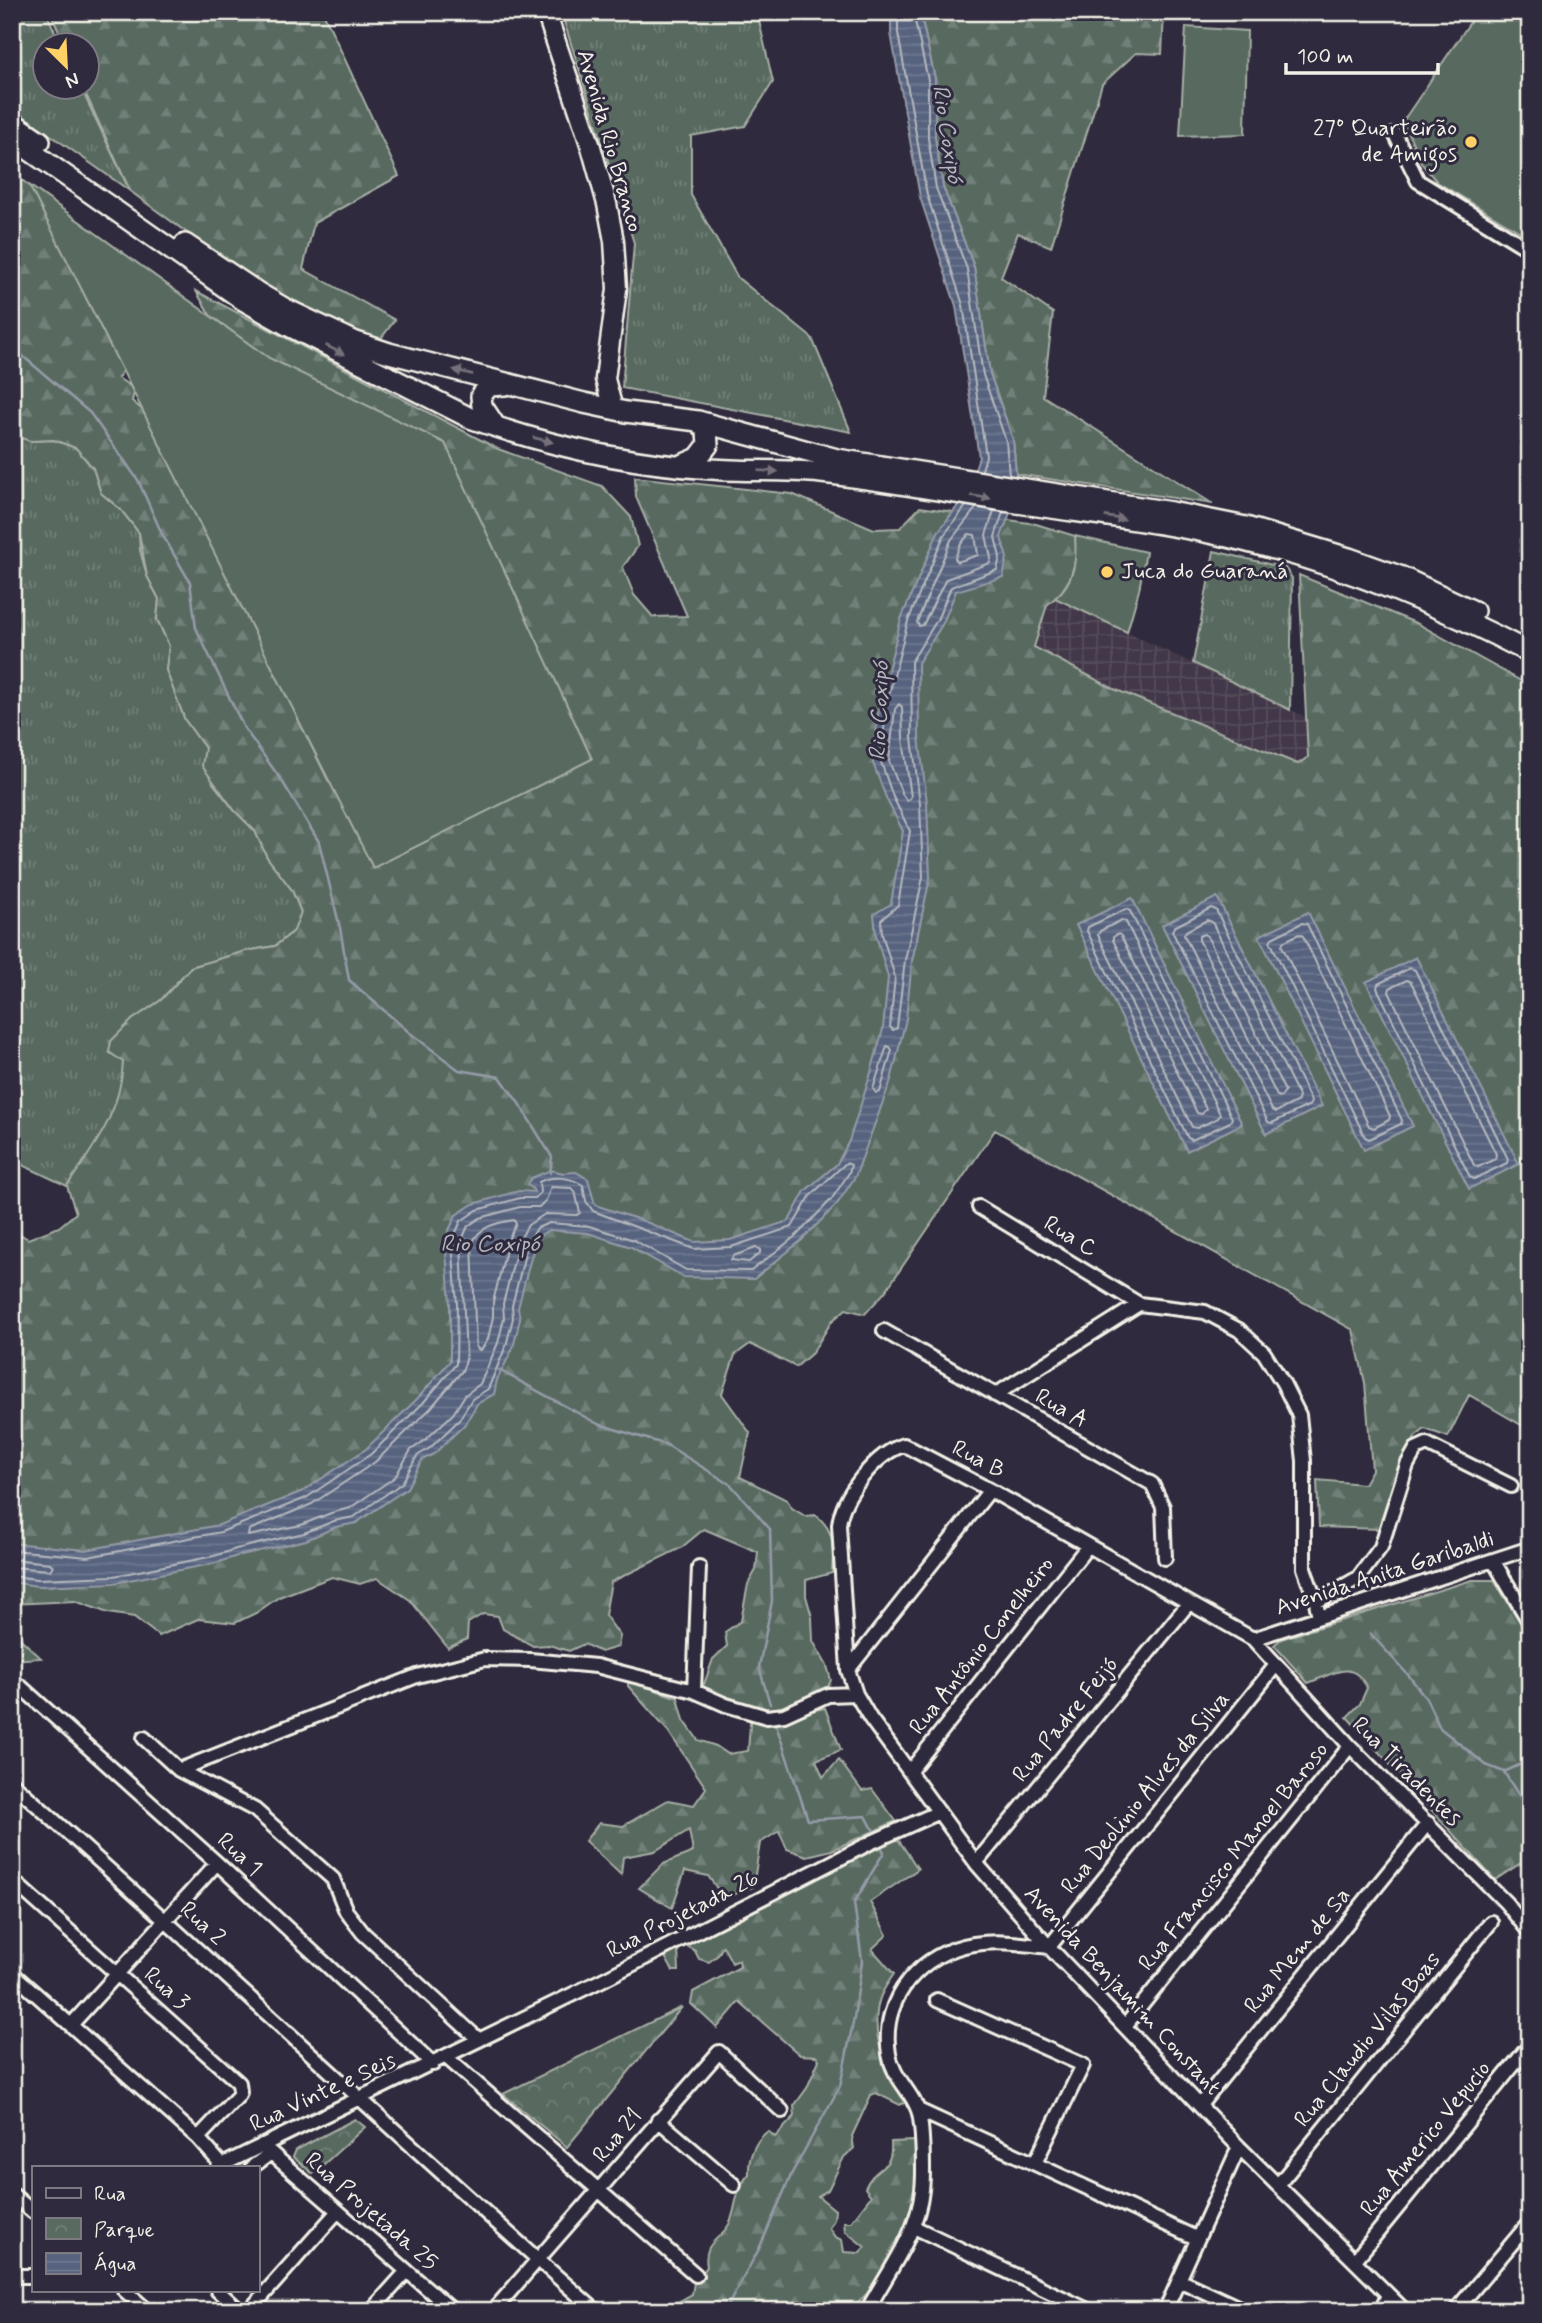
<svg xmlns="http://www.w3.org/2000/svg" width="1542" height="2323" font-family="Mynerve,sans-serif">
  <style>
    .industrial { fill: url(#industrial-grid) }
    .grass { fill: url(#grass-tufts); stroke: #a6aea4; stroke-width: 2 }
    .forest { fill: url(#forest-firs); stroke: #a6aea4; stroke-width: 2 }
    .park { fill: url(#park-crowns); stroke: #a6aea4; stroke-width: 2 }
    .garden { fill: #596a61; stroke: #a6aea4; stroke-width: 2 }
    .water { fill: url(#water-rules); stroke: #959ba8; stroke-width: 2 }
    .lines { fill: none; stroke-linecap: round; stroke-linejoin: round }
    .shore { stroke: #b5b8be; stroke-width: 2 }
    .stream { stroke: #959ba8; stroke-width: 2.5 }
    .street-casing { stroke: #f4f1e8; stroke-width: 18 }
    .secondary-casing { stroke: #f4f1e8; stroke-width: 23 }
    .primary-casing { stroke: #f4f1e8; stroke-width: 24 }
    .street { stroke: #2f2a3d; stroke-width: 12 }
    .secondary { stroke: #2f2a3d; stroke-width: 18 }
    .primary { stroke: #2f2a3d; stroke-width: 19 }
    .oneway { fill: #747079 }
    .poi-dot { fill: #ffd166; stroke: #2f2a3d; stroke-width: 2.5 }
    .labels { text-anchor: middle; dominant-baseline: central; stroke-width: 6; stroke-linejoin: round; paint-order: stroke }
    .poi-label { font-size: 23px; fill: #f4f1e8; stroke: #2f2a3d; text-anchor: end }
    .street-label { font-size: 23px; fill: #f4f1e8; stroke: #2f2a3d }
    .water-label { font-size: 24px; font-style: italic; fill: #b5b8be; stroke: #2f2a3d }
  </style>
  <defs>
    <pattern id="industrial-grid" width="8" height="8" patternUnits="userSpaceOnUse" patternTransform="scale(1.75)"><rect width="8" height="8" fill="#423748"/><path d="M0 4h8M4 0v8" fill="none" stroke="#554b5a"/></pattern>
    <pattern id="grass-tufts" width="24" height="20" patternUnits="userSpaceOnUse" patternTransform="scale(1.75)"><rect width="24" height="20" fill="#596a61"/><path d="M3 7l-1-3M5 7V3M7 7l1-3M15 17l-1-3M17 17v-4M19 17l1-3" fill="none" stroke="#718078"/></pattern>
    <pattern id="forest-firs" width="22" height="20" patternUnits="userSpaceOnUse" patternTransform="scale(1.75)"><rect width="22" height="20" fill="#596a61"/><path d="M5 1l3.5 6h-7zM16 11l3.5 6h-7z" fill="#718078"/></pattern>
    <pattern id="park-crowns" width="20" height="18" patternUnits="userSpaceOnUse" patternTransform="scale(1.75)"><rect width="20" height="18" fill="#596a61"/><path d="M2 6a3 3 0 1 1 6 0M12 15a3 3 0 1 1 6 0" fill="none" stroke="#718078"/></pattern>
    <pattern id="water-rules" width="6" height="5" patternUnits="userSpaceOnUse" patternTransform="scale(1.75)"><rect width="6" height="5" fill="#56627e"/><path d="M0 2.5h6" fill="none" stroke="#6f7990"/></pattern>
  </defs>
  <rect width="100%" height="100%" fill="#2f2a3d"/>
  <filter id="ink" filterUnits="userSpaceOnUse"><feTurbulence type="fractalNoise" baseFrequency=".0143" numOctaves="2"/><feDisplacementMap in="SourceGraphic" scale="14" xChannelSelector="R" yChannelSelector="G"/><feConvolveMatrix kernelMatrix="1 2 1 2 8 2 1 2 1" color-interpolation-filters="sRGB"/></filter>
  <g filter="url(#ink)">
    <path class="industrial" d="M1055 598 1306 717 1308 757 1298 764 1114 689 1033 646 1047 605Z"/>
    <path class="grass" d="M12 12H46L61 45 46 46V88H81L130 191 12 108Z
      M561 12H757L773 82 745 126 691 136V195L738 278 812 338 851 432 622 388 634 243Z
      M12 434 30 441 54 440 76 448 93 468 101 493 121 510 139 533 140 550 147 576 159 599 157 619 169 646 166 670 185 720 205 748 213 783 235 811 255 831 267 857 292 890 301 912 294 931 275 946 246 951 191 967 161 1000 132 1020C125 1053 123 1091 109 1122 99 1144 80 1166 67 1186L12 1160Z
      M1214 551 1285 568 1292 578 1290 710 1193 663Z"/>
    <path class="forest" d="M50 12H323L399 176 314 223 303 269 395 320 379 341 275 297 130 191 83 88H88V46L65 45Z
      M920 12H1164L1162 54 1136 53 1102 84 1051 247 1018 233 1001 277 1053 313 1043 396 1213 504 1016 474 1013 440 990 374 974 267 943 187 935 138V79Z
      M12 173 174 290 118 378 130 386 134 393 132 401 145 412 164 440 161 448 179 474 328 780 346 802 263 355 210 315 196 291 498 449 602 486 631 517 638 546 623 567 634 595 653 617 687 616 636 497 635 477 792 494 874 529 900 528 920 507 1036 524 1075 536 1077 556 1067 588 1047 605 1034 647 1114 689 1298 764 1308 757 1299 575 1418 624 1530 686V1430L1469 1395 1448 1437 1425 1429 1415 1437 1381 1529 1319 1527 1317 1480 1364 1484 1372 1470 1365 1383 1353 1330 995 1130 885 1292 865 1314 846 1309 832 1321 812 1353 796 1367 750 1344 735 1355 722 1394 750 1433 740 1477 787 1500 792 1508 805 1516 816 1515C837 1533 833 1548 832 1573L806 1580V1596L812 1617 813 1641 827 1666 831 1680 826 1692 791 1715 825 1708 841 1750 816 1760 823 1777 839 1760 862 1791 872 1789 896 1821 832 1850 807 1856 787 1849 779 1831 760 1843 753 1887 724 1898 708 1876 685 1871 672 1908 639 1888 663 1864 693 1852 689 1830 655 1851 623 1857 621 1875 585 1841 599 1823 623 1826 668 1800 694 1805 706 1788 668 1731 628 1686V1680L678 1698 684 1720 698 1740 716 1746 728 1754 748 1751 751 1710 703 1687 713 1659 727 1646 725 1632 741 1621 748 1584 756 1570 758 1552 704 1529 681 1548 611 1582 605 1615 620 1636 618 1647 601 1652 584 1644 569 1651 549 1645 533 1646 503 1629 498 1616 483 1614 468 1623 467 1639 448 1648 410 1600 377 1578 360 1584 332 1577 279 1597 256 1613 235 1623 198 1619 159 1636 134 1617 108 1613 75 1601 12 1604V1229L28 1239 59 1227 76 1213 67 1186C94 1146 121 1113 123 1062L109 1052 111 1041 132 1020 161 1000 191 967 246 951 275 946 294 931 301 912 292 890 267 857 255 831 235 811 202 766 205 748 185 720 166 670 169 646 157 619 159 599 147 576 139 533 121 510 101 493 93 468 76 448 54 440 30 441 12 434Z
      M1472 1580H1494L1530 1638V1857L1495 1880 1347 1717 1360 1704 1367 1688C1352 1657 1332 1675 1308 1683L1274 1645 1281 1639Z
      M12 1631 41 1658 12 1660Z
      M894 1833 918 1869 870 1902 887 1935 872 1949 894 1974C889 1981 883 1990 880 1998 868 2035 888 2072 906 2102L900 2105 876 2093 871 2095 852 2136 854 2148 844 2157 828 2190 818 2196 835 2210 834 2220 829 2228 835 2237 842 2240 844 2252 859 2253 865 2247 845 2231 844 2222H851L871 2196 865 2188C876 2163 893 2173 891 2142L914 2141C931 2189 899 2250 871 2289 865 2297 855 2304 847 2311H662L692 2294 694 2283 707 2267C702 2239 724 2240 731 2220 738 2200 734 2192 749 2174 748 2159 754 2141 768 2131L775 2137 795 2116 794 2106 807 2088 819 2060 817 2056 800 2055 739 2002 717 2028 691 2004 693 1992 740 1967 739 1960 732 1963 723 1946 718 1955 709 1962 699 1959 695 1951 687 1946 678 1949 679 1971H673L664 1955Z"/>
    <path class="park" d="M682 2007 567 2147 503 2094Z
      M355 2119 365 2127 313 2174 293 2157 296 2150Z"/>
    <path class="garden" d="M1477 12H1530V238L1437 182 1422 164 1403 121Z
      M1186 27 1247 31 1245 134 1180 136Z
      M29 185 269 358 445 443 592 759 373 868Z
      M1075 536 1146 552 1139 590 1127 632 1055 598C1074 582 1077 561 1075 536Z"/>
    <path class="water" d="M891 12H920L935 79V138L943 187 974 267 990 374 1013 440 1016 474 1013 505 1001 537 1007 558 1003 577 956 591 943 623 918 663 919 737 927 803 930 878 912 961 906 1019 891 1080 855 1177 837 1204 802 1240 754 1279 684 1277 631 1247 588 1233 549 1230 542 1234 535 1244 529 1265 518 1308 520 1319 513 1348 497 1380 494 1394 477 1404 465 1424 434 1454 422 1460 407 1488 356 1523 336 1527 306 1540 237 1556 216 1563 114 1583 37 1586 12 1582V1543L86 1550 219 1525 303 1491 366 1449 418 1398 450 1361V1304L445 1239 456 1215 473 1204 519 1191 534 1192 532 1188 527 1185 531 1178 551 1170 563 1173 576 1172 588 1179 595 1205 646 1222 694 1242 730 1240 789 1221 805 1191 837 1164 849 1141 870 1076 883 1029 888 977 876 935 874 914 891 904 903 831 887 800 873 763 879 706 901 619 938 532 966 495 979 457 956 306 920 197 891 33Z
      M1217 897 1322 1106 1266 1134 1162 925Z
      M1132 898 1242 1124 1187 1151 1076 925Z
      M1308 912 1413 1126 1364 1150 1259 936Z
      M1416 957 1519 1164 1469 1189 1366 982Z"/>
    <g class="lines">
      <path class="shore" d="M898 12V33L927 195 963 305 986 456 982 470
        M913 12 928 80V138L936 188 967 269 983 375 1006 441 1009 475
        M966 506 944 535 908 621 886 707 881 762 893 797 910 831 898 905 881 920 882 934 895 977 890 1027 893 1030 897 1028 905 960 923 877 920 804 912 738 911 662 937 620 951 587 997 570 1000 557 995 537 1003 512
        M976 508 951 540 917 622 919 626 923 625 946 579 990 563 991 558 986 535 994 511
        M969 534 975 535 978 555 957 562 955 558 960 545Z
        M899 704 902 707 903 739 911 797 907 801 902 794 889 761 895 709Z
        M1211 908 1216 910 1311 1101 1310 1105 1272 1123 1268 1122 1172 931 1174 927Z
        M1126 909 1130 911 1232 1118 1230 1122 1192 1140 1188 1138 1087 931 1088 927Z
        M1122 920 1126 922 1220 1114 1218 1118 1197 1128 1192 1127 1098 935 1100 931Z
        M1207 920 1212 922 1299 1096 1298 1101 1276 1112 1272 1110 1184 935 1186 931Z
        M1302 923 1307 924 1402 1120 1401 1124 1369 1139 1365 1137 1270 941 1272 938Z
        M1118 934 1121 936 1206 1109 1202 1114 1197 1113 1113 940V937Z
        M1204 934 1207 936 1285 1091 1281 1097 1277 1096 1199 940V936Z
        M1299 934 1303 936 1390 1116 1389 1120 1374 1128 1369 1126 1282 946 1283 942Z
        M1410 968 1415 970 1508 1159 1507 1163 1474 1179 1470 1177 1377 988 1378 984Z
        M1407 980 1411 982 1496 1154 1495 1159 1478 1167 1474 1165 1389 992 1390 988Z
        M887 1046 890 1047 892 1050 880 1092 876 1093 873 1089Z
        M551 1187 571 1188 575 1191 580 1213 577 1215 545 1214 528 1225 519 1241 503 1304 504 1318 498 1343 480 1384 465 1395 453 1414 424 1441 411 1450 395 1477 350 1508 331 1513 301 1525 248 1536 249 1530 312 1504 375 1462 430 1409 462 1371 466 1360 461 1242 468 1226 480 1218 520 1207H539L546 1200Z
        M514 1220 516 1224 509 1238 493 1302V1317L488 1339 482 1349 479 1350 476 1347 472 1244C479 1226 496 1223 514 1220Z
        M756 1248 760 1249V1253L749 1262 731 1260 733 1256Z
        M12 1550 88 1557 221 1532 306 1498 371 1454 423 1403 456 1364 457 1304 452 1241 461 1221 477 1210 520 1198H535L540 1193 539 1182C553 1175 570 1177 583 1185L586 1201 593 1211 694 1249 731 1247 792 1227 811 1195 846 1163 851 1165 849 1173 831 1200 797 1235 751 1271 686 1270 634 1240 589 1226 549 1223 537 1228 528 1242 512 1306 513 1318 506 1346 488 1389 472 1399 459 1420 430 1448 417 1456 402 1483 354 1517 334 1521 304 1533 236 1549 214 1556 114 1576 38 1579 12 1576
        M12 1559 50 1563 53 1566 50 1570 12 1567"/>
      <path class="stream" d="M12 347 90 413 138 480 162 534 190 582 196 628 244 728 282 781 319 842 340 928 349 980 410 1033 459 1070 500 1077 520 1105 552 1157 550 1173
        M499 1370 598 1424 667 1445 731 1485 770 1529 772 1601 759 1667 770 1704
        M1370 1633 1409 1676 1426 1698 1440 1728 1486 1765 1504 1772 1523 1802 1530 1808
        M775 1722 808 1820 866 1816 877 1837
        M1504 1772 1530 1760
        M725 2311 759 2249 792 2173 840 2086 854 2018 862 1961 854 1903 884 1852 879 1843"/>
      <g class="street-casing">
        <path id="street" d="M1395 134 1418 181 1530 250
          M979 1207 1139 1304
          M884 1331 1152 1484 1163 1507 1165 1558
          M995 1395 1139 1304 1205 1312 1239 1330 1264 1353 1283 1383 1299 1415 1304 1461V1568L1316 1602 1319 1617
          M1493 1560 1530 1623
          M1316 1602 1358 1578 1381 1547 1407 1465 1416 1449 1427 1444 1511 1486
          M1253 1639 1530 1548
          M848 1670 990 1490
          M12 1684 20 1686 217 1863 433 2064
          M694 1691 699 1567
          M144 1738 179 1770 255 1810 333 1879 346 1911 363 1933 479 2040
          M179 1770 417 1676 485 1659 530 1660 596 1666 694 1691 726 1705 767 1717 784 1715 828 1695 856 1694
          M910 1771 1088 1546
          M12 1783C209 1957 399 2138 596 2311
          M976 1863 1189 1603
          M12 1880 239 2083 240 2092 238 2096 198 2138
          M142 1946 217 1863
          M1049 1947 1276 1665
          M12 1973 198 2138 222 2165
          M937 2000 1083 2065 1035 2163
          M71 2025 138 1951
          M1125 2026 1350 1746
          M446 2057 696 2275
          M1200 2105 1428 1823
          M918 2110 1196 2238
          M658 2120 734 2185
          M262 2145 453 2311
          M218 2167 602 1980 872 1842 939 1812
          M252 2167 271 2153
          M1278 2185 1491 1922
          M12 2194 33 2212
          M914 2227 1090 2311
          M1355 2260 1530 2045
          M12 2276H33
          M1179 2280 1246 2311
          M124 2290 148 2311
          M217 2290 240 2311
          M249 2311 338 2211
          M371 2311 407 2271
          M493 2311 719 2052 782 2111
          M865 2311 869 2307C889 2270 918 2233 922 2190 924 2174 923 2125 918 2110 910 2089 893 2078 889 2054 880 1998 921 1952 974 1944 999 1940 1024 1944 1049 1947
          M1165 2311 1239 2147
          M1381 2311 1388 2295
          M1405 2311 1239 2147 1049 1947 976 1863 870 1718 856 1694 848 1670 839 1525C842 1496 876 1453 904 1445L990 1490 1253 1639 1350 1746 1506 1903 1530 1933
          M1455 2311 1530 2222"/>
      </g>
      <g class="secondary-casing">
        <path id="secondary" d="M546 12 591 147 607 204 614 241 617 289 605 379 613 409"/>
      </g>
      <g class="primary-casing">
        <path id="primary" d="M12 122 40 141
          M12 138 243 300 287 325 470 418C546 445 629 464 711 469 747 472 784 469 821 473 884 480 947 492 1011 502 1088 514 1168 522 1244 541 1344 566 1439 605 1530 653
          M185 244 257 292 284 308 356 342 389 353 584 403 626 412 698 421 837 459 1171 512 1246 527 1349 558 1402 577 1474 611
          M496 427 482 406 481 396 489 386 505 385
          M679 466 698 458 708 445 707 431 698 421"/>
      </g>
      <use href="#street" class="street"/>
      <use href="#secondary" class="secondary"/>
      <use href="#primary" class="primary"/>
    </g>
    <defs><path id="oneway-solid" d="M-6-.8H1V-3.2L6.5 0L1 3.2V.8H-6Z" transform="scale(1.75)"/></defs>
    <g class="oneway">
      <use href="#oneway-solid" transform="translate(335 350) rotate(27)"/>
      <use href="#oneway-solid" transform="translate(463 372) rotate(-166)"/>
      <use href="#oneway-solid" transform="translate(543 440) rotate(14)"/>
      <use href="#oneway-solid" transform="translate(768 471) rotate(2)"/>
      <use href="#oneway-solid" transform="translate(981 497) rotate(9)"/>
      <use href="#oneway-solid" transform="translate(1115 518) rotate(9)"/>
    </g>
  </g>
  <g class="poi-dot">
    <circle cx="1471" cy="142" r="7"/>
    <circle cx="1107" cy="572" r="7"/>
  </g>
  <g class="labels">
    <g class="poi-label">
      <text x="1457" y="129">27º Quarteirão<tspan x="1457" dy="26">de Amigos</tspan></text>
      <text x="1121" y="572" text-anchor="start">Juca do Guaraná</text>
    </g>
    <g class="street-label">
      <text transform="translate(609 141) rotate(74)">Avenida Rio Branco</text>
      <text transform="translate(1070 1237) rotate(31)">Rua C</text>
      <text transform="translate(1061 1409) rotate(30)">Rua A</text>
      <text transform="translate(978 1460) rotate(28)">Rua B</text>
      <text transform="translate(1385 1574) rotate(-18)">Avenida Anita Garibaldi</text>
      <text transform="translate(982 1646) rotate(-52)">Rua Antônio Conelheiro</text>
      <text transform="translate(1066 1720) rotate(-51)">Rua Padre Feijó</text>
      <text transform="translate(1406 1772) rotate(45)">Rua Tiradentes</text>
      <text transform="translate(1146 1793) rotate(-51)">Rua Deolinio Alves da Silva</text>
      <text transform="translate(239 1855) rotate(43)">Rua 1</text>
      <text transform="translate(1234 1857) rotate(-51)">Rua Francisco Manoel Baroso</text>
      <text transform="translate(683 1915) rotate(-27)">Rua Projetada 26</text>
      <text transform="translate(202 1924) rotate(43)">Rua 2</text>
      <text transform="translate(1298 1951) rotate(-51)">Rua Mem de Sa</text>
      <text transform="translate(166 1989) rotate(42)">Rua 3</text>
      <text transform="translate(1122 1991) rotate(47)">Avenida Benjamim Constant</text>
      <text transform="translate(1368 2040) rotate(-51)">Rua Claudio Vilas Boas</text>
      <text transform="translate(323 2093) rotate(-25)">Rua Vinte e Seis</text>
      <text transform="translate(618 2136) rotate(-50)">Rua 21</text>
      <text transform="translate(1426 2139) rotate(-51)">Rua Americo Vepucio</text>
      <text transform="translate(371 2212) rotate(41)">Rua Projetada 25</text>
    </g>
    <g class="water-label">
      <text transform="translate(947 134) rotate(81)">Rio Coxipó</text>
      <text transform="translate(880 711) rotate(-88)">Rio Coxipó</text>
      <text x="490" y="1244">Rio Coxipó</text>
    </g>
  </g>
  <rect width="1542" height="2323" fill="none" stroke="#2f2a3d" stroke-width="42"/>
  <rect x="21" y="21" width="1500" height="2281" fill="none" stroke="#f4f1e8" stroke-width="2.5" filter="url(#ink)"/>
  <rect x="32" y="2166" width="228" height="126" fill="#2f2a3d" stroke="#7e7a81" stroke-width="2"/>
  <rect x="46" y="2188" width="35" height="10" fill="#2f2a3d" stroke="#7e7a81" stroke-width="2"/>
  <text x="94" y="2200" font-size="21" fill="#f4f1e8">Rua</text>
  <rect x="46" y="2218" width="35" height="21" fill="url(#park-crowns)" stroke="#7e7a81" stroke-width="2"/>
  <text x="94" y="2236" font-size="21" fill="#f4f1e8">Parque</text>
  <rect x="46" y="2253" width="35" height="21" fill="url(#water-rules)" stroke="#7e7a81" stroke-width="2"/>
  <text x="94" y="2270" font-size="21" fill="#f4f1e8">Água</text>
  <g transform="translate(66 66) rotate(156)"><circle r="33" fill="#2f2a3d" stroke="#7e7a81" stroke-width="2"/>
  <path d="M0-5L12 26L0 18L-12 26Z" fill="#ffd166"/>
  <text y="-10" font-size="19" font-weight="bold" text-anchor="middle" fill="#f4f1e8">N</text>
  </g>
  <path d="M1286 63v10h152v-10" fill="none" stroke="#f4f1e8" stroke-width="3.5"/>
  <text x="1297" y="63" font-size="21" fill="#f4f1e8" stroke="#2f2a3d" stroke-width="5" paint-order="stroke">100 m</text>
</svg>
